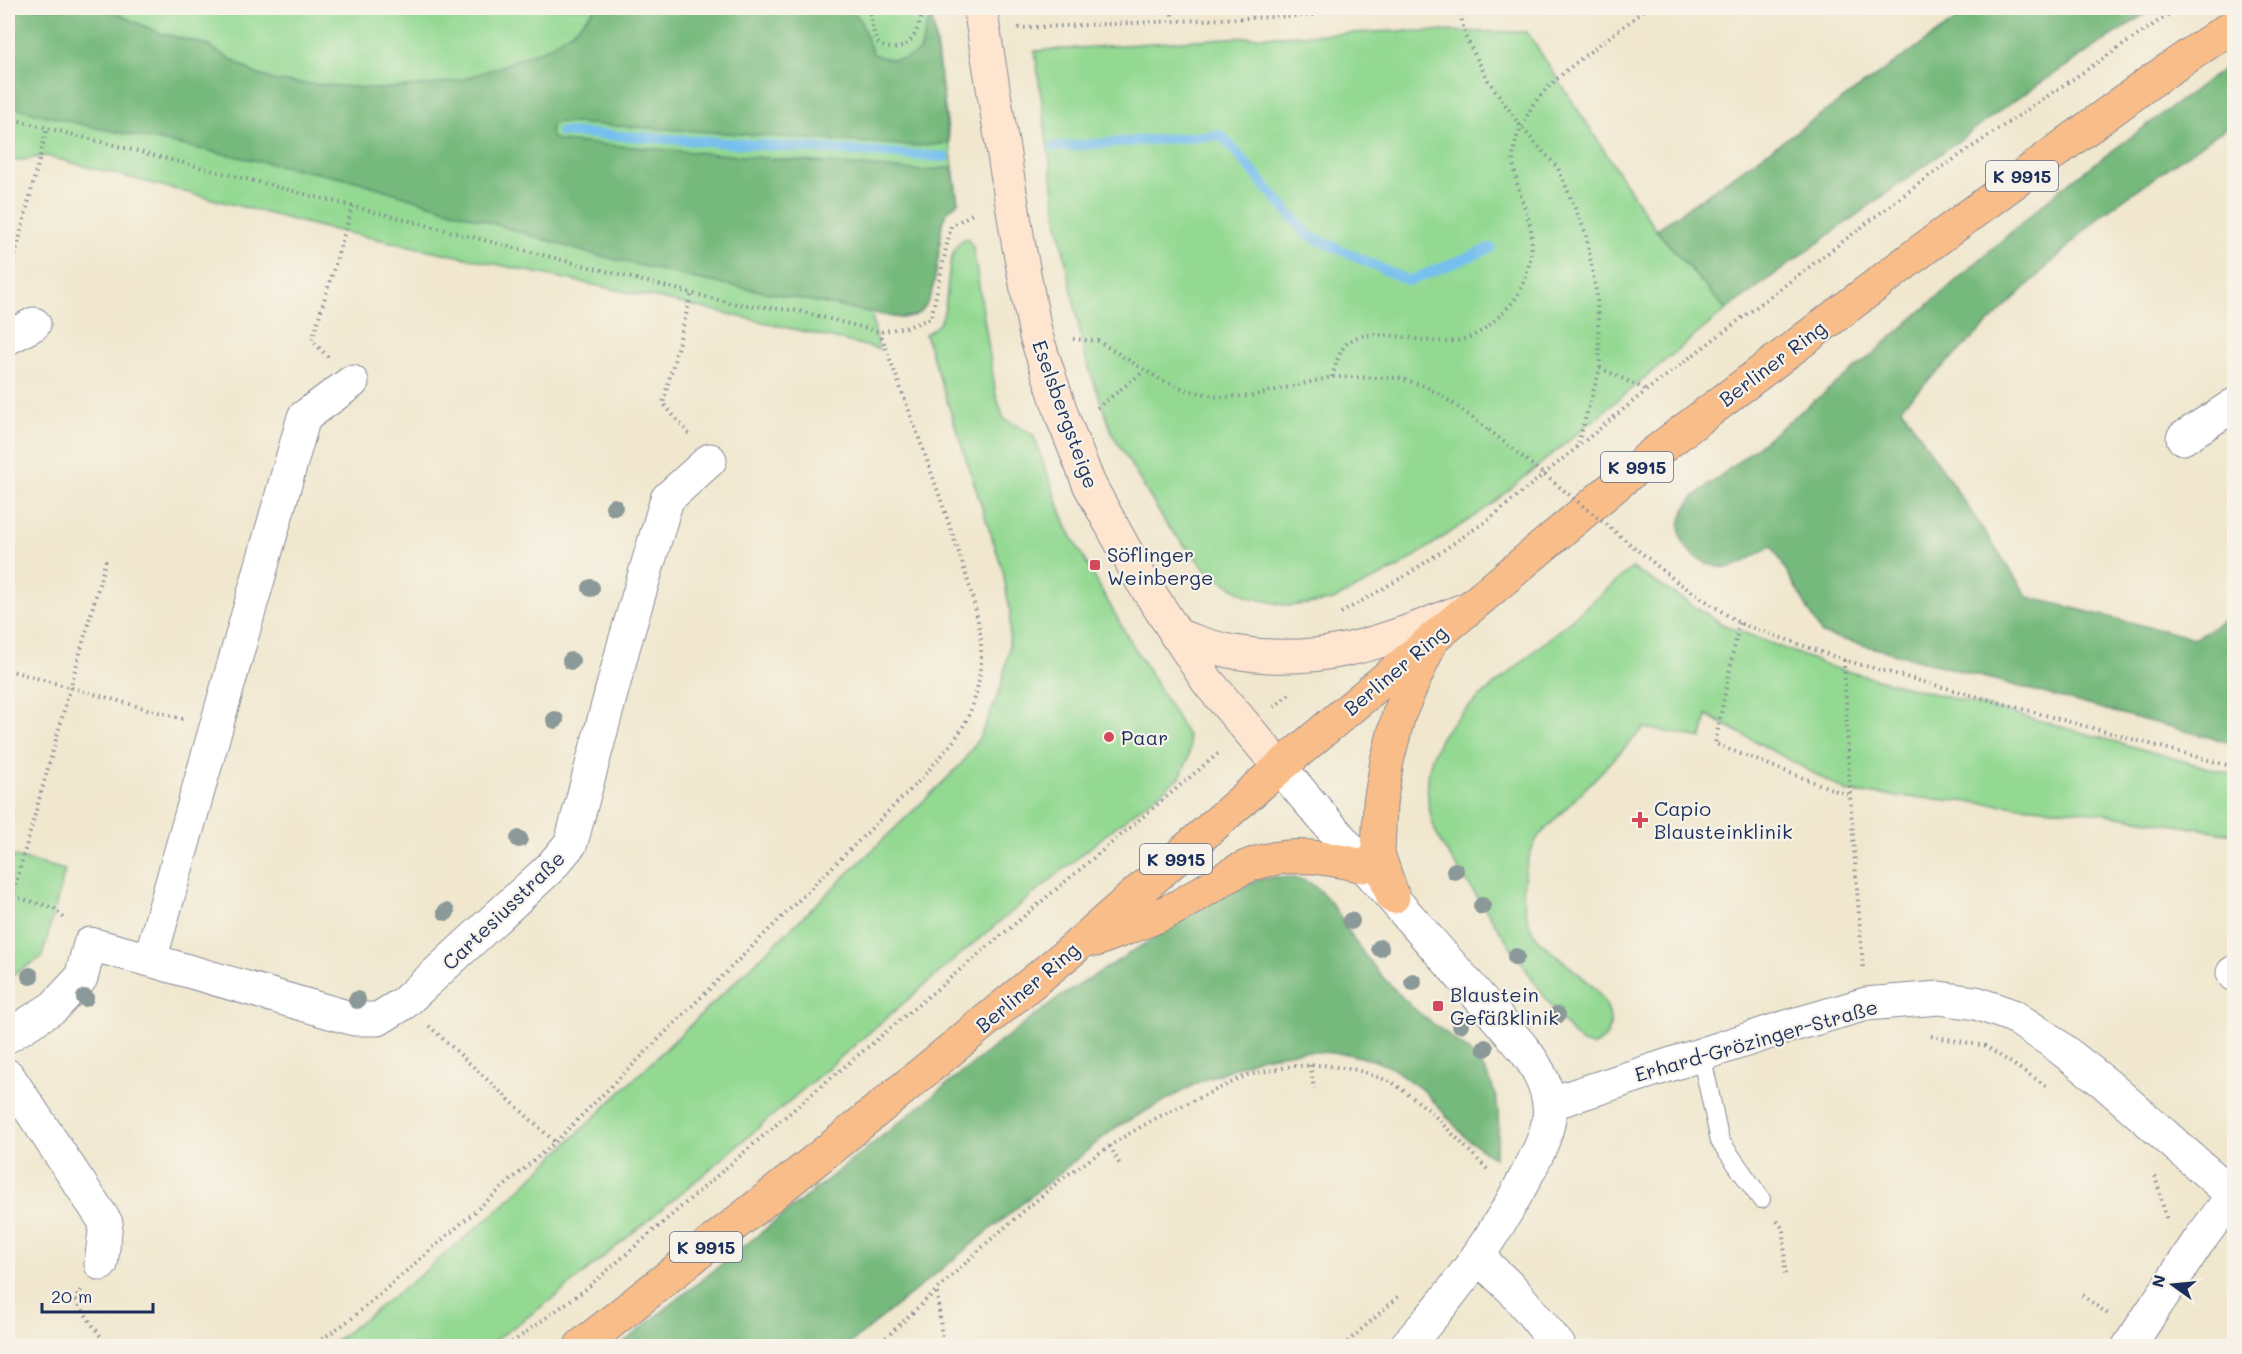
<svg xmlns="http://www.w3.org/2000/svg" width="2242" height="1354" font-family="Mali,sans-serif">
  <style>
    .green { fill: #93d992; stroke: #578478; stroke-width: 1.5 }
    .forest { fill: #76b97c; stroke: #48746d; stroke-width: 1.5 }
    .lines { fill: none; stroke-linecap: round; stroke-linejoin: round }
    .stream { stroke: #76bfee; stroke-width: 10 }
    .lane-casing { stroke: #868b96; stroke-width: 20 }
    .street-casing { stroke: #868b96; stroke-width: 35 }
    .secondary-casing { stroke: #868b96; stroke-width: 35 }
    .primary-casing { stroke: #868b96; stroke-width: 35 }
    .path { stroke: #868b96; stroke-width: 4; stroke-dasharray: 1.5 4.5; stroke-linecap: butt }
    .lane { stroke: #fff; stroke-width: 18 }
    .street { stroke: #fff; stroke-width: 33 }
    .secondary { stroke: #fde5d0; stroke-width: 33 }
    .primary { stroke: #f9bd89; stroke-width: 33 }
    .path-bridge { stroke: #868b96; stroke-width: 4; stroke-dasharray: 1.5 4.5; stroke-linecap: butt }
    .tree { fill: #8b9998 }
    .poi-dot { fill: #d1495b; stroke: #f7f3e8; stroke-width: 2 }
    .labels { text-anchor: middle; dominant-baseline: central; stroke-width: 4.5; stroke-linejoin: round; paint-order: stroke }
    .shield { fill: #f7f3e8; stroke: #5d6a87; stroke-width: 1.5 }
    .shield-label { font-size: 18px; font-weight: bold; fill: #1b2f5e }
    .street-label { font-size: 20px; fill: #1b2f5e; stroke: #f7f3e8 }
    .poi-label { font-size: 20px; fill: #1b2f5e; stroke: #f7f3e8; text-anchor: start }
  </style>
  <rect width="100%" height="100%" fill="#f7f3e8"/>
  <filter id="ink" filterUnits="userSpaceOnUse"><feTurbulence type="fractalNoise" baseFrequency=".0167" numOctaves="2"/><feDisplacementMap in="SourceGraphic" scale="12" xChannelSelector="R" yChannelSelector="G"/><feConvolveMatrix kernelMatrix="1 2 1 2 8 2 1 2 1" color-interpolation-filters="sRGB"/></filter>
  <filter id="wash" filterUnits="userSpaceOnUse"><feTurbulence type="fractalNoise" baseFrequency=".008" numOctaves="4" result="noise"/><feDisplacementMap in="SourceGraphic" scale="24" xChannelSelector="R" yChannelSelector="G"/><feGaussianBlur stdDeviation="1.35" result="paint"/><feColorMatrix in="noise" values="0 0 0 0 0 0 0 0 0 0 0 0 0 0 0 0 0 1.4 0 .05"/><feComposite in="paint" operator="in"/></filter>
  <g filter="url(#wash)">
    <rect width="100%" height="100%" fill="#f0e7ce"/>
    <path class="green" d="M8 8H931L958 202 946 213 942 224C938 247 937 307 913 316 899 321 884 314 871 312L879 349 703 308 320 227 46 156 8 162Z
      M1397 31 1527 32 1656 230 1726 310 1491 505 1399 567 1331 601 1289 606 1248 597 1208 572 1166 524 1113 435 1085 357 1058 223 1035 51 1227 38Z
      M967 238 973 247 996 395 1004 419 1033 434 1067 528 1125 632 1188 736 1190 747 1188 759 1180 777 1109 832 969 947 716 1164 559 1294 487 1346H329L413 1281 498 1210 940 785 962 763 979 738 994 705 1001 687 1009 650 1010 612 1003 571 925 334C932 330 939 326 942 318 951 298 943 245 967 238Z
      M1632 568 1724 625 1834 668 2037 720 2234 775V834L2093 812 1848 792 1707 715 1702 738 1644 728 1538 837C1523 863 1518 897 1530 926 1543 959 1615 982 1610 1027 1608 1037 1602 1042 1593 1046L1582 1043 1571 1032 1544 996 1442 845C1424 813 1422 771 1440 739 1452 718 1484 694 1503 678 1546 641 1589 604 1632 568Z
      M8 855 65 870 42 957 8 978Z"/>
    <path class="forest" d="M8 8H110L122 16 160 33 205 44 256 74 276 81 378 89 429 85 461 80 502 66 547 48 574 30 596 8H850L860 20 873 54C891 61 904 62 920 51L928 22 932 19 949 143 918 146 558 122 552 125 550 131 552 137 559 141 923 171 952 167 958 202 946 213 942 224C939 245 937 296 922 310 917 316 908 317 900 318L697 279 588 253 356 181 92 127 8 106Z
      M1973 8H2154L2012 102 1726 310 1656 230Z
      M2234 61V122L2101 215 1901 407 2028 597 2194 638 2234 615V744L1822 634 1772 546C1760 551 1748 562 1735 566 1713 573 1680 553 1680 529 1680 515 1687 506 1695 496L1868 358 2059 190Z
      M1274 877C1289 877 1305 877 1317 888 1334 903 1343 921 1354 940 1369 963 1388 984 1408 1003 1432 1027 1469 1043 1486 1073 1501 1098 1501 1130 1494 1158L1466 1138 1425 1092 1392 1068 1373 1060 1347 1054 1302 1051 1262 1057 1201 1081 1115 1128 847 1346H619L1000 1042 1060 997 1217 898 1258 880Z"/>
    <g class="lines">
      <path class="stream" d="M561 132 945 157
        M1054 147 1221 135 1308 235 1409 281 1491 248"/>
    </g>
  </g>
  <g filter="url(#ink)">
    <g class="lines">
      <g class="lane-casing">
        <path id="lane" d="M1701 1054 1720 1141 1761 1199"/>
      </g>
      <g class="street-casing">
        <path id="street" d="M8 338 34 324
          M2183 438 2234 405
          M1280 767C1359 862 1442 953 1522 1047 1538 1067 1552 1091 1549 1118 1546 1139 1535 1159 1525 1178 1493 1239 1452 1296 1406 1346
          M150 960 354 1019H378L404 1003 550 868 571 843 624 645 667 499 710 460
          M2233 973 2234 975
          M8 1036 54 1007 81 978 90 944 150 960 304 417 352 382
          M8 1076 106 1223 101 1264
          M1549 1104 1783 1028 1866 1004 1939 998 1976 1003 2013 1016 2051 1041 2105 1083 2234 1196
          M1478 1257 1513 1290 1559 1346
          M2129 1346 2198 1242 2234 1194"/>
      </g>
      <g class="secondary-casing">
        <path id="secondary" d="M980 8 1019 247 1036 336 1064 421 1089 484 1142 581 1208 682 1280 767
          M1176 635C1195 641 1214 649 1234 652 1319 667 1384 642 1461 611"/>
      </g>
      <g class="primary-casing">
        <path id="primary" d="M1393 897 1378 854 1380 803 1387 761 1399 714 1429 646
          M1096 940C1121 930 1148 921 1173 909 1195 898 1215 883 1237 871 1280 850 1317 855 1363 866
          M581 1346 832 1147 1072 950 1280 767 1654 453 1913 257 2150 82 2234 25"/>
      </g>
      <path class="path" d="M868 8C872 17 872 30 876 40 880 46 886 48 892 48 916 48 917 25 925 8
        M1171 8 1173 20
        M1459 8 1465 36 1488 80 1521 127 1558 168 1586 234 1597 297 1600 368 1577 447
        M1018 28 1316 15 1315 8
        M8 118 730 303 799 311 880 332 910 326 931 318 951 226 972 214
        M8 284 47 128
        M1073 339 1098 341 1161 380 1187 390 1218 397 1251 396 1332 377 1399 378 1425 386 1448 400 1489 430
        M328 357 312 340 353 205
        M1600 368 1647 390
        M1332 377C1336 365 1339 348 1350 341 1358 335 1367 335 1376 335 1427 335 1458 359 1499 316 1505 310 1513 303 1517 296 1529 276 1536 243 1529 221 1518 183 1503 160 1524 121 1528 115 1531 107 1535 102 1566 64 1610 40 1646 8
        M1097 408 1144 371
        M689 434 663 403 692 292
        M1676 581 1739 623 1844 660 2234 767
        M1341 613 1408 574 1488 520 1647 390 1929 176 2178 8
        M1739 623 1715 744 1850 796
        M1844 660 1850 796 1863 968
        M8 670 183 719
        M1274 707 1292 692
        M8 895 54 908 66 920
        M12 897 107 556
        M429 1026 555 1142
        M1931 1036 1985 1046 2048 1087
        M1310 1065 1314 1089
        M1110 1146 1120 1165
        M2155 1176 2167 1221
        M1777 1221 1784 1230 1785 1278
        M81 1290 75 1299 107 1346
        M937 1293 943 1346
        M2082 1295 2108 1314
        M312 1346 351 1319 555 1142 922 778C939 758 960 738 970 712 980 687 984 653 979 626 973 593 962 562 951 530 929 463 904 398 880 332
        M507 1346 586 1289 807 1098 1220 752
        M877 1346 989 1241 1060 1180 1120 1139 1158 1117 1248 1075 1292 1066 1323 1065 1357 1070 1392 1082 1429 1110 1490 1172
        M1343 1346 1399 1296"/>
      <use href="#lane" class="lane"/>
      <use href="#street" class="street"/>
      <use href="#secondary" class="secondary"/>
      <use href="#primary" class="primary"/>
      <path class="path-bridge" d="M1489 430 1676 581"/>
    </g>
    <g class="tree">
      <circle cx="614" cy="507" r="9"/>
      <circle cx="591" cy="588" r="9"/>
      <circle cx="571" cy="661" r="9"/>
      <circle cx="555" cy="720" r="9"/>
      <circle cx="519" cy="839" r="9"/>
      <circle cx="1455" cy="871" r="9"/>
      <circle cx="1482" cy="906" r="9"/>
      <circle cx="446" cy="912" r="9"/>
      <circle cx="1351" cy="921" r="9"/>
      <circle cx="1380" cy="948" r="9"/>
      <circle cx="1516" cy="957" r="9"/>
      <circle cx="30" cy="976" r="9"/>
      <circle cx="1413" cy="982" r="9"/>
      <circle cx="85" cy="998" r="9"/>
      <circle cx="357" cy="1000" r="9"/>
      <circle cx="1557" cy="1015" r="9"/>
      <circle cx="1460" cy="1024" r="9"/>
      <circle cx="1485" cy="1048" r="9"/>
    </g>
  </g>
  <g class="poi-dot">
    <rect x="1089" y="559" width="12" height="12" rx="3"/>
    <circle cx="1109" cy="737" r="6"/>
    <path d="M1637 811h6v6h6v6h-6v6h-6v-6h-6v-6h6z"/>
    <rect x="1432" y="1000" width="12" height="12" rx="3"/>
  </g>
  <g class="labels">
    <g class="shield">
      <rect x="1986" y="161" width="72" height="30" rx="4.5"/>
      <rect x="1601" y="452" width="72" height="30" rx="4.5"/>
      <rect x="1140" y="844" width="72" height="30" rx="4.5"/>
      <rect x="670" y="1232" width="72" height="30" rx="4.5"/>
    </g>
    <g class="shield-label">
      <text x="2022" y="176">K 9915</text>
      <text x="1637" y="467">K 9915</text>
      <text x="1176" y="859">K 9915</text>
      <text x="706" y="1247">K 9915</text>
    </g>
    <g class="street-label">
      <text transform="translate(1772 363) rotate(-37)">Berliner Ring</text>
      <text transform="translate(1066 414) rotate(70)">Eselsbergsteige</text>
      <text transform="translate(1395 670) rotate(-40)">Berliner Ring</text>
      <text transform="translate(503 910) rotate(-44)">Cartesiusstraße</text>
      <text transform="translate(1027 987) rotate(-40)">Berliner Ring</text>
      <text transform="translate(1756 1040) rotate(-16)">Erhard-Grözinger-Straße</text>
    </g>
    <g class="poi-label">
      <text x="1107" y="554">Söflinger<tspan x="1107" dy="23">Weinberge</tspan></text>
      <text x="1121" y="737">Paar</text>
      <text x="1654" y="808">Capio<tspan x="1654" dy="23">Blausteinklinik</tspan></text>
      <text x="1450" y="994">Blaustein<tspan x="1450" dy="23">Gefäßklinik</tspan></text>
    </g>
  </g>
  <rect width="2242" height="1354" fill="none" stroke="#f7f3e8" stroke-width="30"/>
  <g transform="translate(2173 1285) rotate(285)" stroke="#f7f3e8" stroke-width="4.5" paint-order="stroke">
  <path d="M0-4.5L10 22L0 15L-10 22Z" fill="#1b2f5e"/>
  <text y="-9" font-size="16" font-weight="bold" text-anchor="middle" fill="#1b2f5e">N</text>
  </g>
  <path d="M42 1303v9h111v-9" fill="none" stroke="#1b2f5e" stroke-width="3"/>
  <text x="51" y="1303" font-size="18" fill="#1b2f5e" stroke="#f7f3e8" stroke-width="4.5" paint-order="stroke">20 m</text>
</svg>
